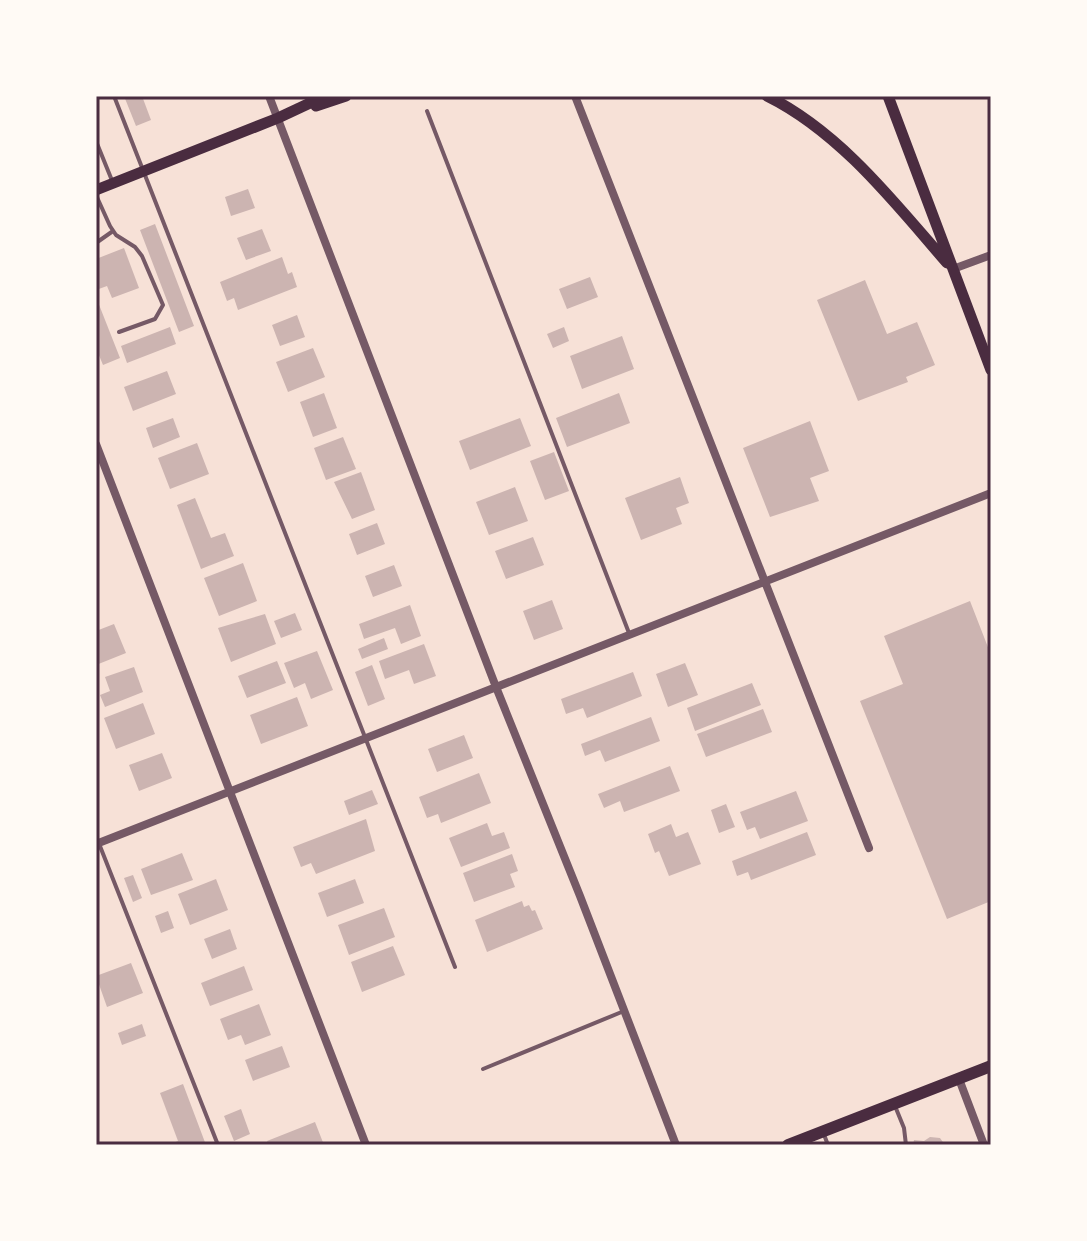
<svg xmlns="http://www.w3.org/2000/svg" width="1087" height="1241" font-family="Commissioner,sans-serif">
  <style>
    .building { fill: #ccb4b1 }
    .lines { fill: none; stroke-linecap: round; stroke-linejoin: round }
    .service { stroke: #755966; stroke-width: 4 }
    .minor { stroke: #755966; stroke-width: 8 }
    .secondary { stroke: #4a2c40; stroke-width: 11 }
    .primary { stroke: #4a2c40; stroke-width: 12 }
    .neatline { fill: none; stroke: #4a2c40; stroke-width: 3 }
  </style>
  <rect width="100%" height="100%" fill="#f7e1d7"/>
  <path class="building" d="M124 96H142L151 120 136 126Z
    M248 189 255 208 231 216 225 197Z
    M155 224 194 326 179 332 140 230Z
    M262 229 271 251 246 260 237 238Z
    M124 248 139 288 112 298 107 286 96 290V259Z
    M282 257 288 274 292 272 297 287 238 310 234 298 227 301 220 282Z
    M590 277 598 297 567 309 559 289Z
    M865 280 887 334 917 322 935 365 906 377 908 382 858 401 817 300Z
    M96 297 120 358 103 365 96 348Z
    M297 315 305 337 280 346 272 325Z
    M170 327 176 344 127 363 121 346Z
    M564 327 569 341 553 348 547 334Z
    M622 336 634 369 582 389 570 356Z
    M313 348 325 377 288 392 276 362Z
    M167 371 176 394 133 411 124 387Z
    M324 393 337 428 313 437 300 402Z
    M619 393 630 423 567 447 556 418Z
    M173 418 180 437 153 448 146 428Z
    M520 418 531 446 470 470 459 441Z
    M810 421 829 471 810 478 819 501 770 517 743 448Z
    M343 437 356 469 326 480 314 448Z
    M197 443 209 474 170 489 158 458Z
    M554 452 569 491 545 500 530 461Z
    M361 472 375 510 352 519 334 482Z
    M680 477 689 503 676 508 682 524 641 540 625 498Z
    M515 487 528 521 489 535 476 502Z
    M195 498 211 538 225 533 234 556 201 569 177 505Z
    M377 523 385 544 357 555 349 534Z
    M533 537 544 565 506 579 495 551Z
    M243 563 257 601 219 616 204 578Z
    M394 565 402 586 373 597 365 576Z
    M552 600 563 629 534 640 523 611Z
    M970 601 991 655V901L947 919 860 701 903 684 884 636Z
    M410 605 421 636 401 644 395 628 364 639 359 624Z
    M295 613 302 630 281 638 274 621Z
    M265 614 276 644 231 662 218 628Z
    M114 624 126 653 96 665V631Z
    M384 638 388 649 362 659 358 649Z
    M424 644 436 676 414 684 409 670 385 679 379 661Z
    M317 651 333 690 311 699 305 683 294 688 284 663Z
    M277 661 286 683 247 698 238 676Z
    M685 663 698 695 668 707 656 674Z
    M372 665 385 699 368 706 355 672Z
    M134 667 143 692 105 707 100 695 110 691 105 677Z
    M633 672 642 696 587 718 583 708 566 714 561 699Z
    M752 683 761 705 695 731 687 708Z
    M297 697 308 726 261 744 250 715Z
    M143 703 155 734 116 749 104 718Z
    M763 709 772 732 706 757 697 734Z
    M651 717 660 741 605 762 600 750 585 756 581 744Z
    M464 735 473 758 437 772 428 749Z
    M162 753 172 778 139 791 129 765Z
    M670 766 680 791 624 812 620 801 604 808 598 794Z
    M479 773 491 803 441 823 438 814 427 818 419 797Z
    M372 790 378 804 349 815 344 801Z
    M796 791 808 821 760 839 755 827 747 830 740 812Z
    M726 804 735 827 719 833 711 810Z
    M366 819 375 851 316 874 311 863 301 867 293 847Z
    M487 823 492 836 504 832 510 848 461 867 449 838Z
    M671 824 676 837 688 832 701 864 669 876 659 851 655 853 648 834Z
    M807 832 816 855 751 880 748 872 737 876 732 861Z
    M182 853 193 880 151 895 141 869Z
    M512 854 518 871 510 874 515 887 474 902 463 873Z
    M133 875 142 898 133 902 124 878Z
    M216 879 228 910 190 925 178 894Z
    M355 879 364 903 327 917 318 893Z
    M522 901 524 907 529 905 532 911 535 910 543 929 487 952 475 920Z
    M384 908 395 937 349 955 338 925Z
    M168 911 174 928 161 933 155 916Z
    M230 929 237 949 212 959 204 939Z
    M393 946 405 975 362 992 351 962Z
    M131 963 143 993 107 1007 96 976Z
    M244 966 253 990 210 1006 201 983Z
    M259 1004 271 1035 245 1045 241 1035 228 1040 220 1019Z
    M142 1024 146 1036 122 1045 118 1033Z
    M282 1046 290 1067 253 1081 245 1060Z
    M183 1084 206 1145H168L178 1141 160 1093Z
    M241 1109 250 1134 234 1141 224 1116Z
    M315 1122 324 1145H269L267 1141Z
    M930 1137 940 1138 945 1145H913L914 1140 924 1141Z"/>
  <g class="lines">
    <path class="service" d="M114 96 455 967
      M427 111 629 633
      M96 141 113 183
      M96 195 110 226 116 235 135 247 142 256 163 305 155 319 119 332
      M96 243 113 231
      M96 836 218 1145
      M483 1069 624 1011
      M895 1106 904 1128 906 1145
      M823 1132 828 1145"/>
    <path class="minor" d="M269 96 496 687 580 896 676 1145
      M575 96 869 848
      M953 269 991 255
      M96 444 366 1145
      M96 844 991 493
      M959 1079 984 1145"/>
    <path class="secondary" d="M767 96C840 132 895 203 947 263
      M888 96 991 370
      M316 106 346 96
      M96 190 278 118 325 96"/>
    <path class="primary" d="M788 1145 991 1066"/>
  </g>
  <rect width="1087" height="1241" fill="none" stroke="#fffaf5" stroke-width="196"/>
  <rect x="98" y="98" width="891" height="1045" class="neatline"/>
</svg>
